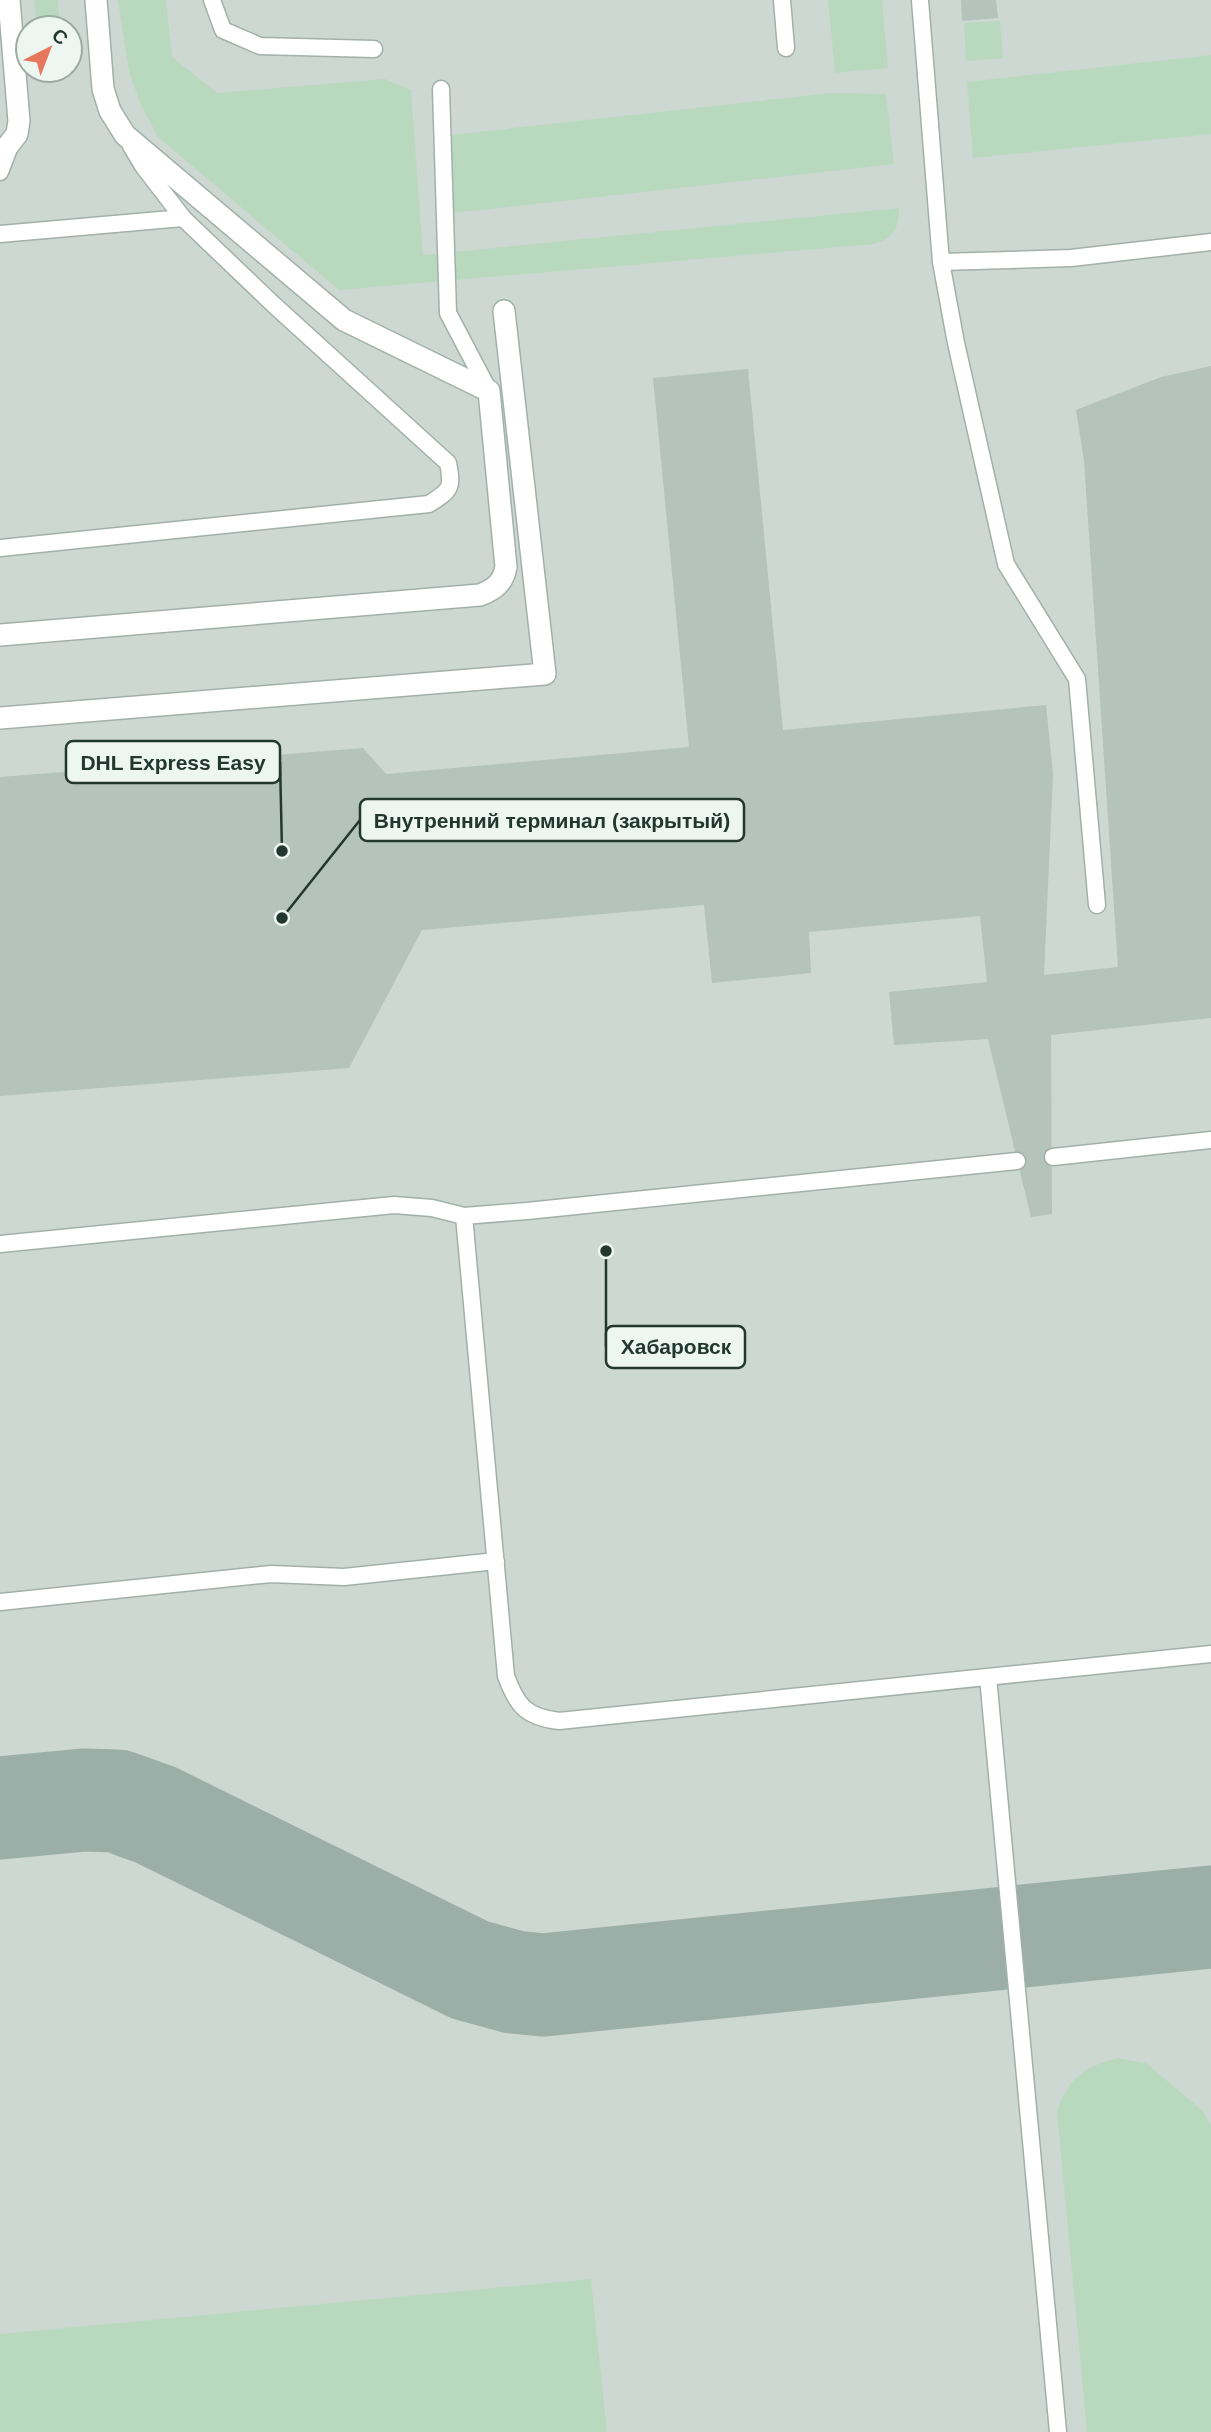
<svg xmlns="http://www.w3.org/2000/svg" width="1211" height="2432" font-family="Helvetica,sans-serif">
  <style>
    .built { fill: #cdd8d2; fill-rule: evenodd }
    .green { fill: #b9d9bf }
    .lines { fill: none; stroke-linecap: round; stroke-linejoin: round }
    .taxiway { stroke: #9caea8; stroke-width: 103 }
    .building { fill: #b4c3bc }
    .service-casing { stroke: #a2b0aa; stroke-width: 19 }
    .pedestrian-casing { stroke: #a2b0aa; stroke-width: 24 }
    .minor-casing { stroke: #a2b0aa; stroke-width: 24 }
    .service { stroke: #fff; stroke-width: 16 }
    .pedestrian { stroke: #fff; stroke-width: 21 }
    .minor { stroke: #fff; stroke-width: 21 }
    .leader { fill: none; stroke: #213730; stroke-width: 2.5 }
    .callout-dot { fill: #213730; stroke: #eef6f2; stroke-width: 2.5 }
    .callout { fill: #eef6f2; stroke: #213730; stroke-width: 2.5 }
    .callout-label { font-size: 21px; text-anchor: middle; font-weight: bold; fill: #213730 }
  </style>
  <rect width="100%" height="100%" fill="#dee9e4"/>
  <path class="built" d="M0 0H1211V2432H0ZM28 28H70V70H28Z"/>
  <path class="green" d="M34 0H58L60 28H37Z
    M118 0H166L172 57 217 93 385 79 411 90 423 255 899 208C899 228 894 238 874 244L339 290 158 137 141 105 129 72Z
    M828 0H882L888 68 835 73Z
    M1000 21 1003 58 966 61 964 23Z
    M1211 55V134L973 158 967 82Z
    M831 93 886 94 894 164 444 214 441 136Z
    M1117 2058 1146 2063 1203 2111 1211 2125V2432H1087L1057 2112C1068 2078 1084 2067 1117 2058Z
    M591 2279 607 2432H0V2334Z"/>
  <g class="lines">
    <path class="taxiway" d="M0 1808 84 1800 117 1801 156 1815 470 1970 514 1982 543 1985 1211 1917"/>
  </g>
  <path class="building" d="M961 0H996L998 18 962 21Z
    M1211 366V1018L1051 1035 1052 1214 1031 1217 988 1039 894 1045 889 992 987 982 980 916 809 932 811 973 712 983 704 905 422 930 349 1068 0 1096V777L363 748 386 774 689 747 653 378 748 369 783 730 1046 705 1053 774 1044 975 1118 967 1084 461 1076 410 1161 377Z"/>
  <g class="lines">
    <g class="service-casing">
      <path id="service" d="M212 0 223 30 260 46 374 49
        M782 0 786 48
        M920 0 941 262 956 343 1006 564 1077 679 1097 905
        M441 89 448 313 489 391
        M0 172 10 146
        M0 234 183 218
        M941 262 1071 258 1211 242
        M0 548 429 504C451 490 453 488 448 463L274 305 183 218 143 166 131 146
        M1053 1157 1211 1140
        M464 1216 506 1676C517 1706 526 1717 559 1721L1211 1654
        M0 1244 394 1205 432 1208 464 1216 527 1211 1017 1161
        M0 1602 271 1574 344 1577 496 1561
        M988 1677 1058 2432"/>
    </g>
    <g class="pedestrian-casing">
      <path id="pedestrian" d="M0 718 545 674 504 311"/>
    </g>
    <g class="minor-casing">
      <path id="minor" d="M0 156 17 134 19 121 9 0
        M0 635 480 595C495 589 503 583 506 567L489 391 344 320 125 135 110 111 103 89 96 0"/>
    </g>
    <use href="#service" class="service"/>
    <use href="#pedestrian" class="pedestrian"/>
    <use href="#minor" class="minor"/>
  </g>
  <path class="leader" d="M282 851L280 762M282 918L360 820M606 1251L606 1347"/>
  <g class="callout-dot">
    <circle cx="282" cy="851" r="7"/>
    <circle cx="282" cy="918" r="7"/>
    <circle cx="606" cy="1251" r="7"/>
  </g>
  <g class="callout">
    <rect x="66" y="741" width="214" height="42" rx="7"/>
    <rect x="360" y="799" width="384" height="42" rx="7"/>
    <rect x="606" y="1326" width="139" height="42" rx="7"/>
  </g>
  <g class="callout-label">
    <text x="173" y="770">DHL Express Easy</text>
    <text x="552" y="828">Внутренний терминал (закрытый)</text>
    <text x="676" y="1354">Хабаровск</text>
  </g>
  <g transform="translate(49 49) rotate(42)"><circle r="33" fill="#eef6f2" stroke="#9caaa4" stroke-width="2"/>
  <path d="M0-5L12 26L0 18L-12 26Z" fill="#e7785e"/>
  <text y="-10" font-size="19" font-weight="bold" text-anchor="middle" fill="#213730">С</text>
  </g>
</svg>
